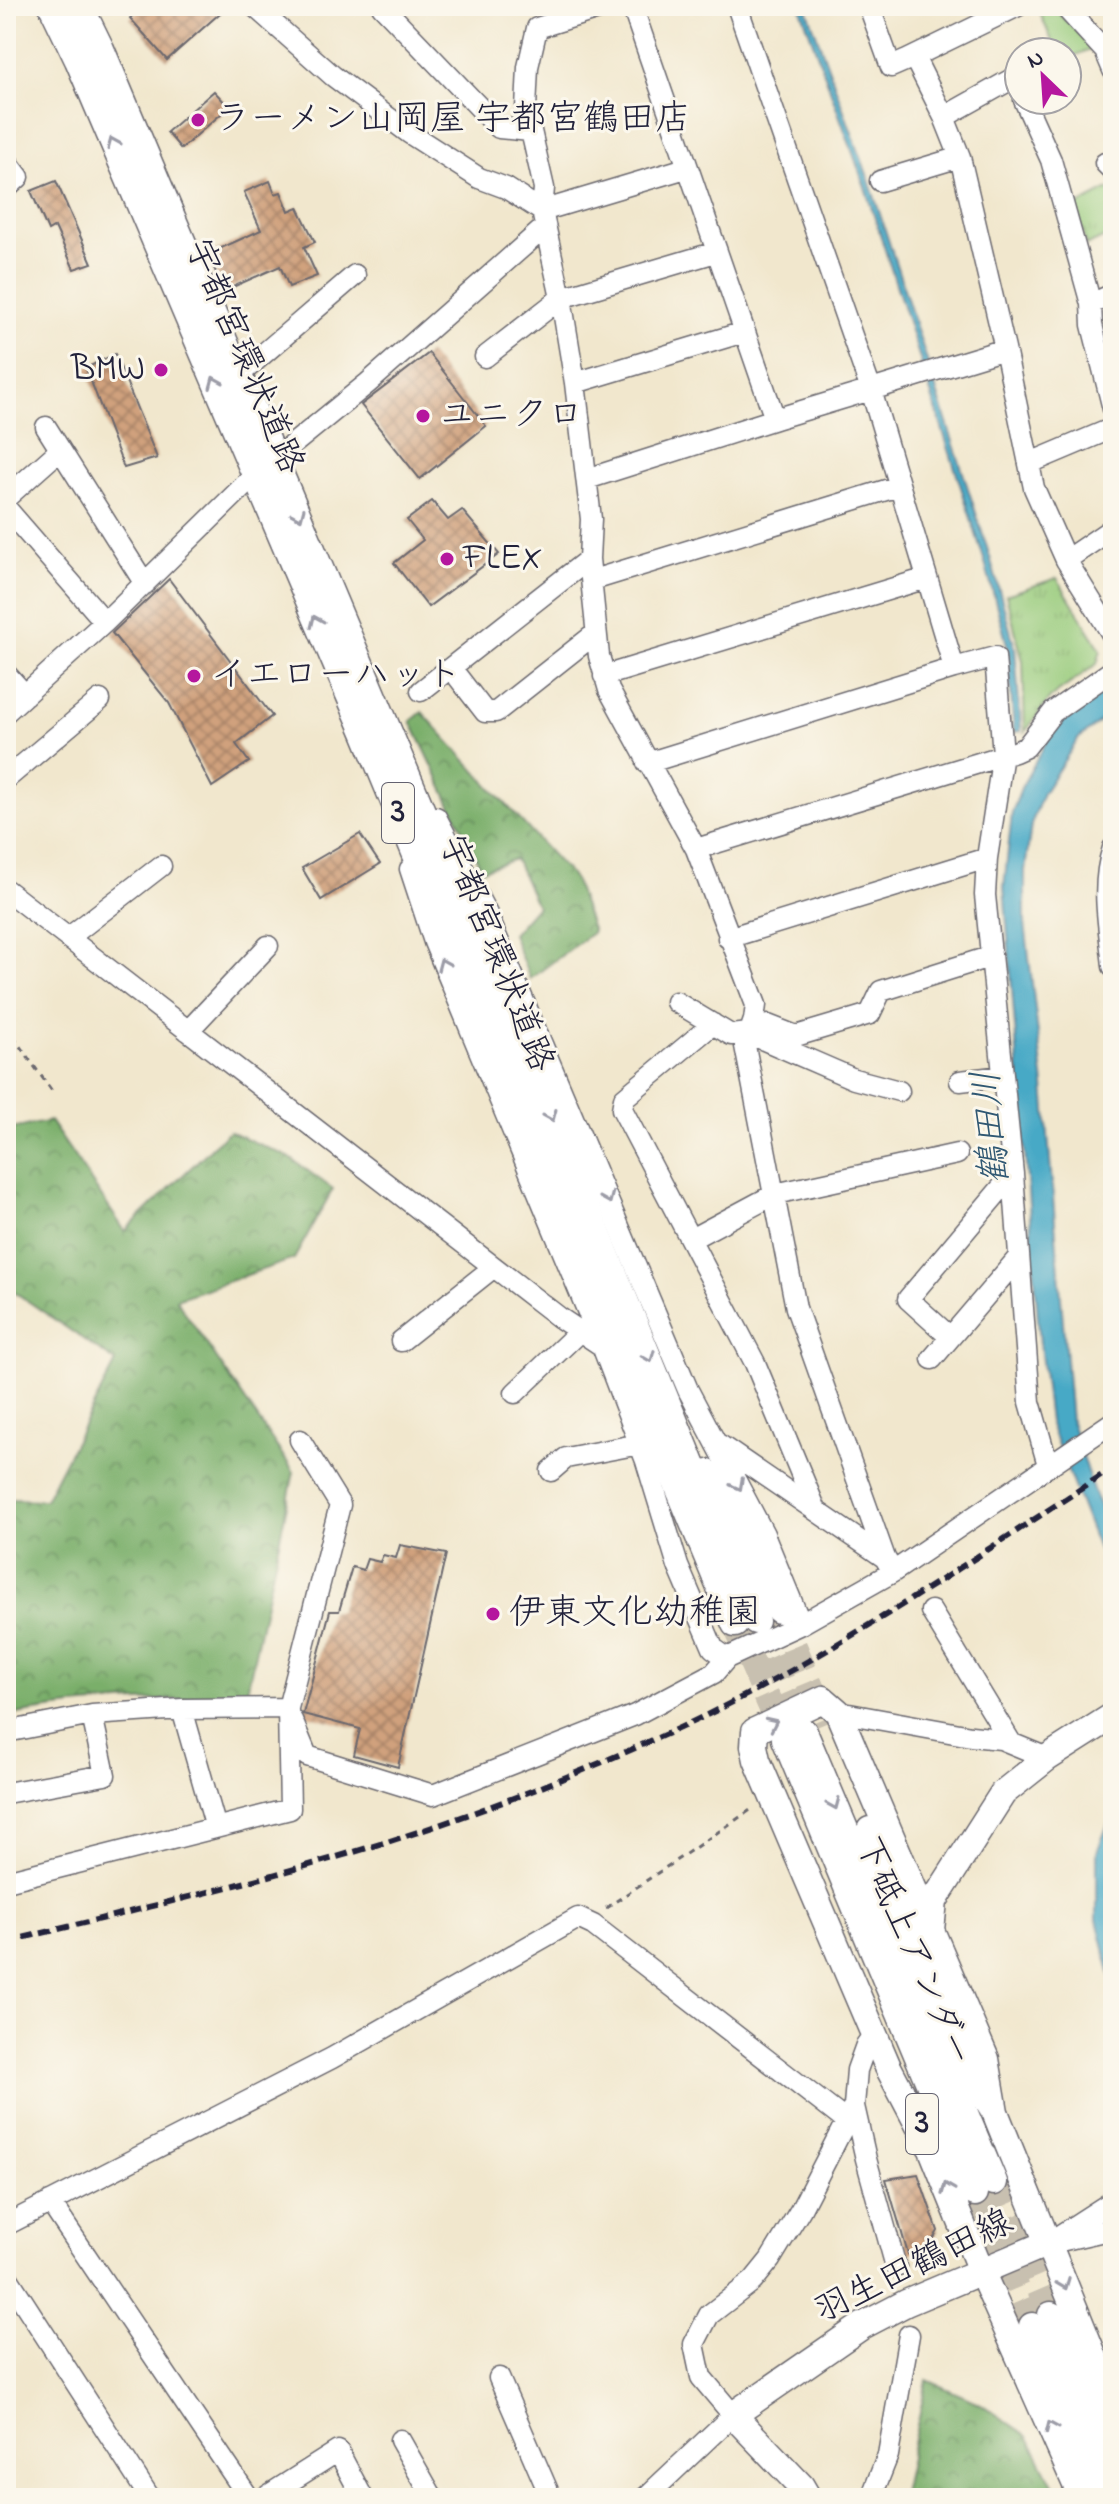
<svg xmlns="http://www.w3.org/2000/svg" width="1119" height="2504" font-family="'Indie Flower','Klee One',sans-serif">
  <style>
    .grass { fill: url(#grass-tufts); stroke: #5d765b; stroke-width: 2 }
    .forest { fill: url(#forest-crowns); stroke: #4e6853; stroke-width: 2 }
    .water { fill: #46a9c6; stroke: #346680; stroke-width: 2 }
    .building { fill: url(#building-cross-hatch) }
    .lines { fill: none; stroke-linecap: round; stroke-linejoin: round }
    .major-tunnel { stroke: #c8c0b0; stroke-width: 26; stroke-dasharray: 26 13; stroke-linecap: butt }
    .minor-casing { stroke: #6a676e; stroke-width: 23 }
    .major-casing { stroke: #6a676e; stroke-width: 29 }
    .path { stroke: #6a676e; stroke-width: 3; stroke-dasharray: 6 6; stroke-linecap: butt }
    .minor { stroke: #fff; stroke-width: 20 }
    .major { stroke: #fff; stroke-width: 26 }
    .rail { stroke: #22223b; stroke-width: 6; stroke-dasharray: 12 6; stroke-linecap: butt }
    .oneway { stroke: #9c9ca7 }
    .poi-dot { fill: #b5179e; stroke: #fbf7ec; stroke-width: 3 }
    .labels { text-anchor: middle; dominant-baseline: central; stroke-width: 6; stroke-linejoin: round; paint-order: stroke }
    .shield { fill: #fbf7ec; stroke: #636270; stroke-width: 2 }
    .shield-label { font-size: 34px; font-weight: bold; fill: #22223b }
    .poi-label { font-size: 36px; fill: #22223b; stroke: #fbf7ec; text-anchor: start }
    .street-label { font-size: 36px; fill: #22223b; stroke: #fbf7ec }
    .water-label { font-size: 38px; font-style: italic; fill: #305873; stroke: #fbf7ec }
  </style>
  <defs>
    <pattern id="grass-tufts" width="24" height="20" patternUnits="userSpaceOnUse" patternTransform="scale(2)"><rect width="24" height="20" fill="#98cb7b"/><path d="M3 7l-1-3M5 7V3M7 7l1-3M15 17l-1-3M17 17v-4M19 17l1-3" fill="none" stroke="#83ae6b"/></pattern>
    <pattern id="forest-crowns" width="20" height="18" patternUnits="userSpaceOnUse" patternTransform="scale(2)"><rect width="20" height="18" fill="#7aaf6b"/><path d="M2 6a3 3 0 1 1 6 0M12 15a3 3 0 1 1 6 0" fill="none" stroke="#648e59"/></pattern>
    <pattern id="building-cross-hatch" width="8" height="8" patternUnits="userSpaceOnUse" patternTransform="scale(2)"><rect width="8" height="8" fill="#d0a17d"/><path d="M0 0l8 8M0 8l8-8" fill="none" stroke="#a88368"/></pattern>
  </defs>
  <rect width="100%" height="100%" fill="#fbf7ec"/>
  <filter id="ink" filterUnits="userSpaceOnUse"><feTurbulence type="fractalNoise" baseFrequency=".0125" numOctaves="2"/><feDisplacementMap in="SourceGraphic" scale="16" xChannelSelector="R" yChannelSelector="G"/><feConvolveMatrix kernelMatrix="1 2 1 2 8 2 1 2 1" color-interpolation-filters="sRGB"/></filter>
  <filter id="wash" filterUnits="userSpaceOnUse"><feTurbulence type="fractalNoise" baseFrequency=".006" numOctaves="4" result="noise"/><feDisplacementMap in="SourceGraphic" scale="32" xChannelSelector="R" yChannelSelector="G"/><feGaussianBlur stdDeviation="1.8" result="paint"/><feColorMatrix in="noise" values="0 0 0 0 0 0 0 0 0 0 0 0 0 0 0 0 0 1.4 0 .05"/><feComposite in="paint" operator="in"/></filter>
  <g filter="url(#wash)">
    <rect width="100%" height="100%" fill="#f1e7cd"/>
    <path class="grass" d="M1037 7 1056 10 1093 48 1067 59V52H1057Z
      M1113 187V233L1086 246 1076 206Z
      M1057 578 1101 650 1097 664 1050 698 1025 732 1023 661 1006 595Z"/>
    <path class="forest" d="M422 712 574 879 593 932 530 979 512 934 537 906 515 859 482 870 411 721Z
      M50 1121 125 1231 229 1131 289 1157 333 1189 294 1259 176 1299 294 1472 245 1700C166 1698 84 1701 6 1716V1499L45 1500 116 1362 6 1286V1130Z
      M927 2380 981 2404 1028 2436 1060 2498H901Z"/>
    <path class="water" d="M800 6H806L869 180 990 557 1015 648 1021 731 1014 732 1008 648 984 559 864 184Z
      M1113 682V712L1079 738 1043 793 1031 825 1025 870V923L1044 1085 1071 1422 1095 1496 1113 1534V1581L1100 1554 1049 1422 1040 1344 1004 887 1012 813 1021 788 1049 737 1067 716Z
      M1113 1812V1984L1097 1920V1852Z"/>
    <g id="blocks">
      <path class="building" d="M144 6H228L167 60 130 18Z
        M214 91 229 107 181 149 167 132Z
        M56 181 92 263 74 269 55 227 48 231 31 191Z
        M270 181 275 194 281 192 289 211 298 207 315 242 304 247 317 276 289 287 280 266 224 291 208 254 261 230 244 192Z
        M429 353 486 426 420 479 361 405Z
        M115 354 157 458 124 468 86 368Z
        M432 501 448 520 462 510 499 554 428 607 394 563 423 540 407 520Z
        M169 579 272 716 236 744 249 762 212 787 169 703 112 633Z
        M360 834 380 864 321 900 302 868Z
        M400 1545 446 1554 398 1767 354 1755 360 1729 303 1714 330 1611H339L352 1567 363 1570 367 1559 380 1562 383 1555 396 1558Z
        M918 2174 938 2231 928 2248 908 2254 886 2179Z"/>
    </g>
  </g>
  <g filter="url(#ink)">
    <use href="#blocks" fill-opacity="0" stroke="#6a676e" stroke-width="2"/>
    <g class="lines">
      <path class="major-tunnel" d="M779 1610 826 1723
        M756 1621 804 1732
        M735 1624 785 1739
        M994 2182 1051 2315
        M975 2193 1032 2326"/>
      <g class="minor-casing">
        <path id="minor" d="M254 6 333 76 409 133 479 178 506 188 542 211 686 168
          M382 6 499 128 530 131
          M608 6 537 28 528 67 526 109 544 188 542 211 561 298 575 383 591 519 589 559 599 656 609 690 696 849 756 1005 754 1020 745 1046 796 1308 885 1558 893 1572
          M737 6 871 390 1005 349 1034 488 1066 560 1113 528
          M869 6 891 67 914 57 944 117
          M1064 6 1105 51 1113 70
          M905 61 1018 6
          M1024 100 1051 160 1091 304 1092 325 1113 409
          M6 160 19 177 6 189
          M1105 163 1113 171
          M880 181 960 157
          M1091 304 1113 294
          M1005 349 960 157 944 117 1019 75
          M485 357 561 298 716 252
          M239 375 355 275
          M575 383 744 332
          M775 419 871 390 954 668 995 657 1003 754 987 858 985 895 1013 1174 1030 1402 1048 1465
          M46 427 145 584
          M1030 463 1113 428
          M587 479 775 419 632 6
          M6 498 60 450
          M6 508 105 622
          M1066 560 1113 636
          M593 580 899 486
          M451 668 485 712H496L596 633
          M6 674 25 695
          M604 676 927 578
          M421 691 589 559
          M6 712 105 622 254 476 368 383 545 227
          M647 763 954 668
          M6 779 100 700
          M436 817 487 914 688 1390 764 1534 801 1624
          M1113 848C1100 887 1109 926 1113 966
          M696 849 1015 752 1026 747 1053 712 1113 670
          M410 869 434 942 602 1346 646 1461 678 1566 713 1648 727 1658 801 1624 893 1572 1113 1422
          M6 890 560 1318 602 1346
          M68 938 161 866
          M728 938 987 858
          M676 1002 731 1035 748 1033 768 1025 796 1036 870 1014 881 991 989 957
          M713 1024 624 1098 622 1109 755 1363 816 1510
          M188 1031 268 946
          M748 1033 854 1079 899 1091
          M960 1081 1003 1076
          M691 1239 775 1194 957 1154
          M950 1337 908 1299 1013 1174
          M401 1341 494 1267
          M932 1359 1018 1258
          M515 1393 580 1331
          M720 1445 885 1558
          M551 1471 566 1458 640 1444
          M931 1611 1010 1741
          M182 1709 216 1828
          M838 1712 971 1736 1001 1739 1047 1758
          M292 1720 307 1756 433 1795 635 1715 714 1673 727 1658
          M6 1732 92 1715 182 1709 288 1708
          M6 1793 105 1775 92 1715
          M6 1881 290 1809 288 1708 340 1505 300 1440
          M854 2106 866 2159 896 2267
          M50 2202 249 2498
          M6 2225 332 2058 578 1918 593 1925 846 2121
          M1060 2241 1113 2229
          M1048 2243 1113 2201
          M6 2275 150 2498
          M499 2378 551 2498
          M400 2440 433 2498
          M264 2498 338 2451 363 2498
          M645 2498 733 2415 701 2377 694 2344 709 2315 753 2281 770 2260 801 2209 854 2106 857 2070 866 2045 874 2034
          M871 2498 888 2455 909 2335"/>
      </g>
      <g class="major-casing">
        <path id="major" d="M52 6 78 60 365 732 735 1624
          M80 6 101 49C322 572 543 1095 756 1621
          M708 1473 723 1491 779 1610
          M804 1732 994 2182
          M785 1739 975 2193
          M870 1830 968 2069 995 2112 1113 2404
          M931 1930 934 1901 1003 1793 1047 1758 1113 1716
          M924 2130 981 2271 1082 2498
          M929 2145 888 2067 757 1760 754 1746 755 1731 823 1699 838 1712 986 2059 995 2112
          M1051 2315 1113 2463
          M1032 2326 1104 2498
          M808 2498 801 2486 733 2415 862 2326 906 2303 1048 2243"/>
      </g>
      <path class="path" d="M6 1027 52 1091
        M606 1908 752 1809"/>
      <use href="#minor" class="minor"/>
      <use href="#major" class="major"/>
      <path class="rail" d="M6 1942C144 1908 283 1876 418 1832 511 1801 602 1764 690 1723 838 1653 975 1557 1113 1468"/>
    </g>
    <defs><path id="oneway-chevron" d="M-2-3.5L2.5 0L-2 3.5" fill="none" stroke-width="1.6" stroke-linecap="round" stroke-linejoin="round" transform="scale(2)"/></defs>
    <g class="oneway">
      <use href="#oneway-chevron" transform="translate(113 143) rotate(-113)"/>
      <use href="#oneway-chevron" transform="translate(215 382) rotate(-113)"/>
      <use href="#oneway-chevron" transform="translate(299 515) rotate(67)"/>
      <use href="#oneway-chevron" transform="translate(316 621) rotate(-114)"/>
      <use href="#oneway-chevron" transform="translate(443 964) rotate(-113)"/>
      <use href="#oneway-chevron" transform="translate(551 1116) rotate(67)"/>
      <use href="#oneway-chevron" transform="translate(608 1198) rotate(67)"/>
      <use href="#oneway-chevron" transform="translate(649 1357) rotate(68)"/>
      <use href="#oneway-chevron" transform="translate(738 1485) rotate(62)"/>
      <use href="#oneway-chevron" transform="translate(772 1723) rotate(-25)"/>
      <use href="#oneway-chevron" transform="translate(834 1804) rotate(67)"/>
      <use href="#oneway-chevron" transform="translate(947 2188) rotate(-112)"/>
      <use href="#oneway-chevron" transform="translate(1064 2284) rotate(69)"/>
      <use href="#oneway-chevron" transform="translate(1051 2427) rotate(-114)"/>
    </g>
  </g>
  <g class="poi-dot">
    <circle cx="198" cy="120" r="8"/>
    <circle cx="161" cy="370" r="8"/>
    <circle cx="423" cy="416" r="8"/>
    <circle cx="447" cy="559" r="8"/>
    <circle cx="194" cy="676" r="8"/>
    <circle cx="493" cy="1614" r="8"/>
  </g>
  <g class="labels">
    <g class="shield">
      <rect x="382" y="783" width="32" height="60" rx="6"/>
      <rect x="906" y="2094" width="32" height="60" rx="6"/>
    </g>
    <g class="shield-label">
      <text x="398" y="813">3</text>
      <text x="922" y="2124">3</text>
    </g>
    <g class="poi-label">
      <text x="214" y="120">ラーメン山岡屋 宇都宮鶴田店</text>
      <text x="145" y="370" text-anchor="end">BMW</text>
      <text x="439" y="416">ユニクロ</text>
      <text x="463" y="559">FLEX</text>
      <text x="210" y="676">イエローハット</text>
      <text x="509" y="1614">伊東文化幼稚園</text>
    </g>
    <g class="street-label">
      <text transform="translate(243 357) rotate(67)">宇都宮環状道路</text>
      <text transform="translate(495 954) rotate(68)">宇都宮環状道路</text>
      <text transform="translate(912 1952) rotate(67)">下砥上アンダー</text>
      <text transform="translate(914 2268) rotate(-26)">羽生田鶴田線</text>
    </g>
    <g class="water-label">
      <text transform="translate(993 1127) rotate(-95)">鶴田川</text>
    </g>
  </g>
  <rect width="1119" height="2504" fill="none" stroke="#fbf7ec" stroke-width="32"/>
  <g transform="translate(1043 76) rotate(335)"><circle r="38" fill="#fbf7ec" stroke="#a4a2a5" stroke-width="2"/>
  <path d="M0-6L14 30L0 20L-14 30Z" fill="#b5179e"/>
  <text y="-12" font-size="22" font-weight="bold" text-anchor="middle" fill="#22223b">N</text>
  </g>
</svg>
